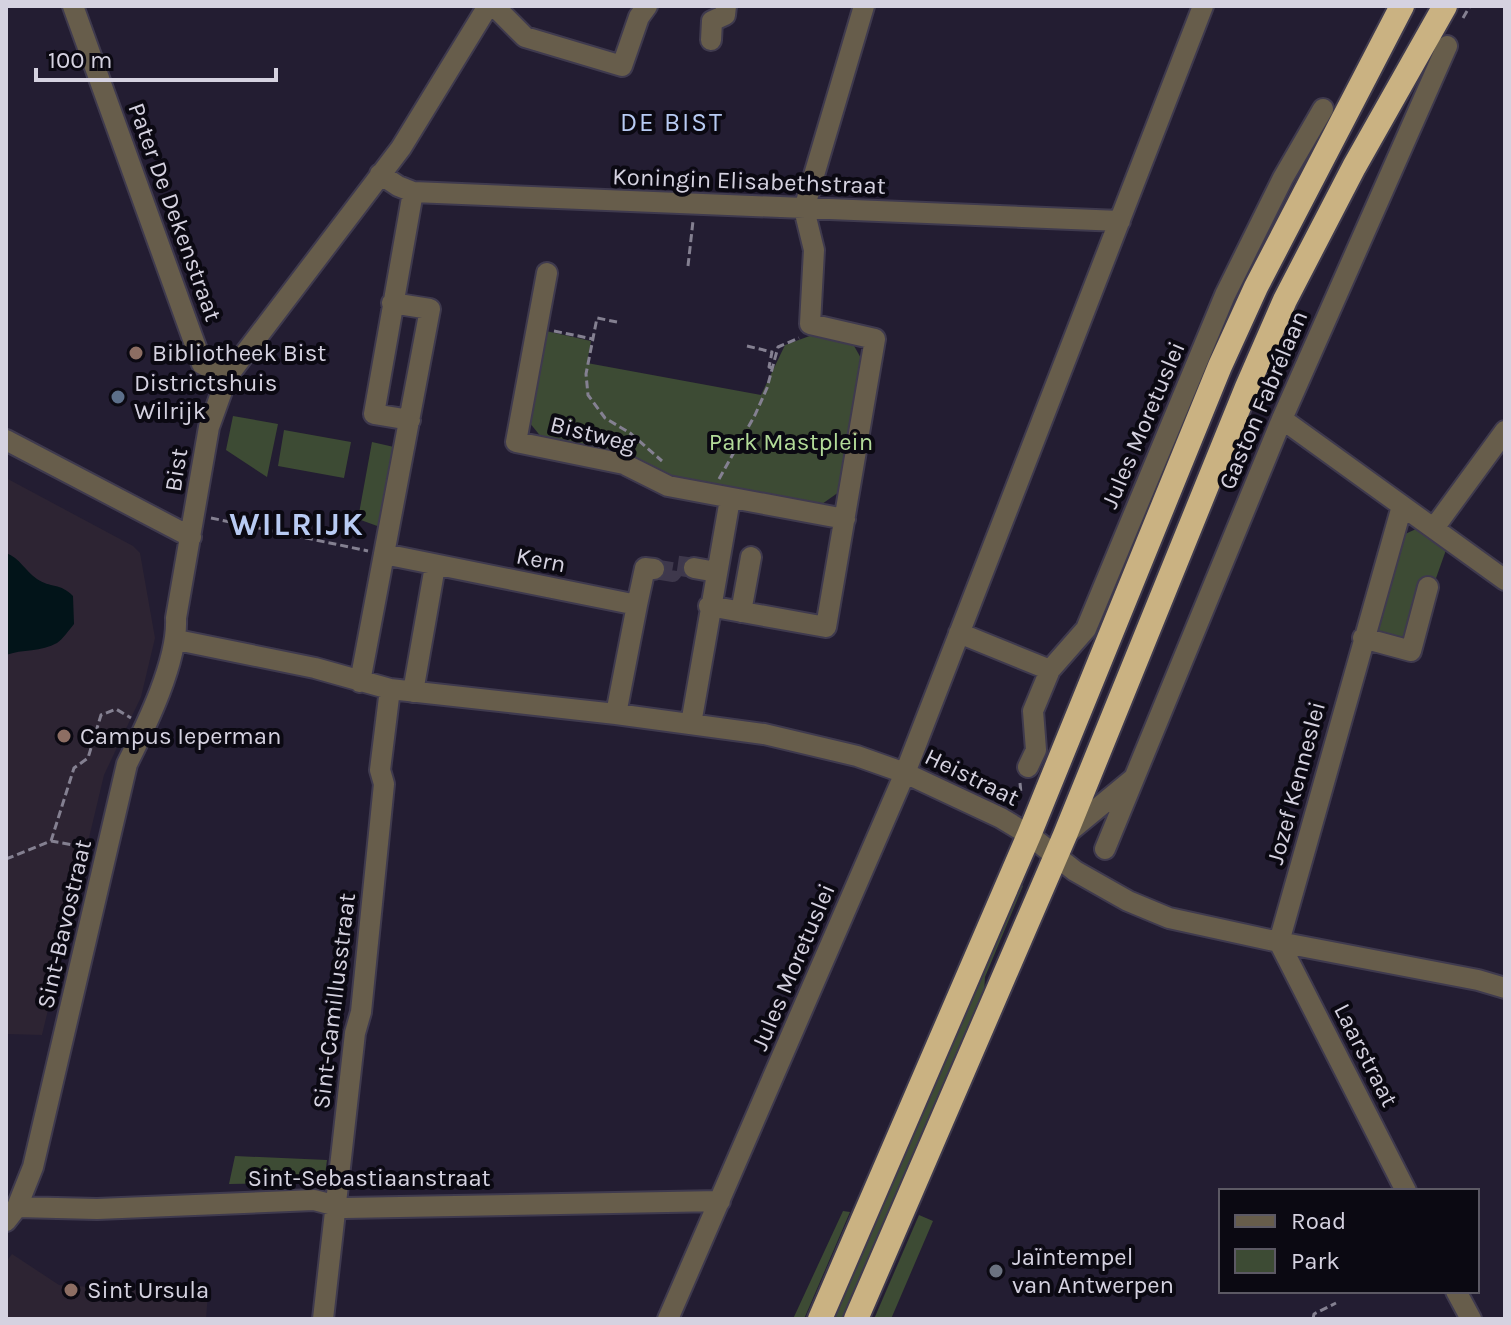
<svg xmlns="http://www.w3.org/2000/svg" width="1511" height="1325" font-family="Karla,sans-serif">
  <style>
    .education { fill: #2d2433 }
    .green { fill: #3d4b34 }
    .water { fill: #021419 }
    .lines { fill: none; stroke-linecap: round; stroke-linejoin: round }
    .minor-tunnel { stroke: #3e384c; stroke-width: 20; stroke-dasharray: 20 10; stroke-linecap: butt }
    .minor-casing { stroke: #3f3a4e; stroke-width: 24 }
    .highway-casing { stroke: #3f3a4e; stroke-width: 28 }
    .path { stroke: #848091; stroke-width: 3; stroke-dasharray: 8 4; stroke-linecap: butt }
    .minor { stroke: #675d4b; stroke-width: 20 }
    .highway { stroke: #cab282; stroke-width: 24 }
    .education-dot { fill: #8d6e63; stroke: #0b0912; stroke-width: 3 }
    .service-dot { fill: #5c6f8a; stroke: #0b0912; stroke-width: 3 }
    .worship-dot { fill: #6b7280; stroke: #0b0912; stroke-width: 3 }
    .labels { text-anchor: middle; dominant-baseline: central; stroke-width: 8; stroke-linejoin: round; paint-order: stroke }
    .street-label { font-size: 24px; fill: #d5d2e0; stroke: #0b0912 }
    .poi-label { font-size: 24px; fill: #d5d2e0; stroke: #0b0912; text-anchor: start }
    .park-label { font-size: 24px; fill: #b3db99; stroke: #0b0912 }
    .neighbourhood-label { font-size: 26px; letter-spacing: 2px; fill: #b8cbf3; stroke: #0b0912 }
    .district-label { font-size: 32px; font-weight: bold; letter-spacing: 2px; fill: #b8cbf3; stroke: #0b0912 }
  </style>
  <rect width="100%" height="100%" fill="#231d32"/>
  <path class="education" d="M6 478 133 546 140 553 155 638 141 697 104 775 42 1035 6 1034Z
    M12 1254 59 1285 208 1294 206 1319H6V1262Z"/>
  <path class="green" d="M546 331 591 341 587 363 761 395 785 345 815 334 853 344 862 360 839 492 822 504 675 479 542 438 529 422Z
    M233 416 278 424 267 477 226 450Z
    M284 430 351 442 344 478 278 466Z
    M372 442 394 447 380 527 358 519Z
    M1416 529 1446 550 1435 581 1406 643 1370 634 1403 535Z
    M1018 882 1023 886 985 977 984 993 845 1319H830Z
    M235 1156 327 1160 324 1182 229 1184Z
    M843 1211 850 1212 804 1319H793Z
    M919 1215 933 1221 891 1319H874Z"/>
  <path class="water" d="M6 553C20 558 25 571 37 579 50 588 61 583 73 596L74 624C69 630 63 639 57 643 42 652 22 649 6 655Z"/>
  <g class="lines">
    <path class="minor-tunnel" d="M654 569 672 572 673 565 694 568"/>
    <g class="minor-casing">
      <path id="minor" d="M73 6 202 364 227 377
        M494 6 525 37 622 66 639 17 647 6
        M711 40 712 21 725 15 726 6
        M380 174 398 186 413 192 1120 221
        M547 273 516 442 624 464 668 486 845 519
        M1282 419 1505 580
        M410 420 374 414 413 192
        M6 440 191 537
        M1434 528 1505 431
        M384 554 637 605 616 714
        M694 568 716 572
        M637 605 645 568 654 569
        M709 606 826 627 875 339 810 324 814 250 804 209 864 6
        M741 612 751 557
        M959 633 1050 670 1086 629 1225 295 1283 178 1323 109
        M1363 638 1411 651 1428 587
        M177 640 315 668 390 689 616 714 764 734 857 756 905 773 1001 818 1029 835 1075 871 1128 901 1169 918 1279 942 1478 980 1505 988
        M360 682 430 309 392 303
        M413 692 435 566
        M691 724 730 499
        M1028 767 1036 750 1033 711 1050 670
        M1065 835 1133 779
        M1105 849 1282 419 1447 46
        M1279 942 1402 506
        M1279 942 1406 1191
        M17 1207 97 1209 314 1200 345 1208 720 1201
        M6 1221 17 1207 33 1167 127 764C147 724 178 661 176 618L209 427 227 377 401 148 488 6
        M1456 1291 1471 1319
        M323 1319 355 1033 361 1012 384 784 380 770 390 689
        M668 1319 905 773 1203 6"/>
    </g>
    <g class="highway-casing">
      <path id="highway" d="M820 1319 1029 835 1220 366 1256 287 1402 6
        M856 1319 1065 835 1247 387 1285 300 1354 167 1445 6"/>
    </g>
    <path class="path" d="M1463 18 1470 6
      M688 266 693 221
      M617 322 597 318 586 374 588 395 605 418 630 433 662 461
      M554 331 593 339
      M747 346 772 352 769 367 772 368
      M719 479 755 415 767 388 778 347 799 338
      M211 518 368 551
      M1020 783 1021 793
      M51 841 74 768 88 758 101 715 116 709 131 718
      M6 859 51 841 90 848
      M1313 1319 1314 1314 1336 1303"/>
    <use href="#minor" class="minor"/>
    <use href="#highway" class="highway"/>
  </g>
  <g class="education-dot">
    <circle cx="136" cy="353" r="8"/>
    <circle cx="64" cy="736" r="8"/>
    <circle cx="71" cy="1290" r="8"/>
  </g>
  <circle class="service-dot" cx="118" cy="397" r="8"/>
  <circle class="worship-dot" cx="996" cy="1271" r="8"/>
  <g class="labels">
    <g class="street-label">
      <text transform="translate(749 181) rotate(2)">Koningin Elisabethstraat</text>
      <text transform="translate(175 212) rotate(70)">Pater De Dekenstraat</text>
      <text transform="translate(1263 400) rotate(-67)">Gaston Fabrélaan</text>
      <text transform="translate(1143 425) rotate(-67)">Jules Moretuslei</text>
      <text transform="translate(593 434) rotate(14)">Bistweg</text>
      <text transform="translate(176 470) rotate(-81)">Bist</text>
      <text transform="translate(541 560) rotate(11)">Kern</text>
      <text transform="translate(972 777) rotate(26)">Heistraat</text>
      <text transform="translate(1296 783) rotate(-75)">Jozef Kenneslei</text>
      <text transform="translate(64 924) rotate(-77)">Sint-Bavostraat</text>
      <text transform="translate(793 967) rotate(-67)">Jules Moretuslei</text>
      <text transform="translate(334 1001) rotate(-83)">Sint-Camillusstraat</text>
      <text transform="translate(1366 1055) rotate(63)">Laarstraat</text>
      <text x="369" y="1178">Sint-Sebastiaanstraat</text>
    </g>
    <g class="poi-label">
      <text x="152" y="353">Bibliotheek Bist</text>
      <text x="134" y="383">Districtshuis<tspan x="134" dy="28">Wilrijk</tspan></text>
      <text x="80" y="736">Campus Ieperman</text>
      <text x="1012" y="1257">Jaïntempel<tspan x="1012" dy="28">van Antwerpen</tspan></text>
      <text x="87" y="1290">Sint Ursula</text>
    </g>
    <g class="park-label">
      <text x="791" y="442">Park Mastplein</text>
    </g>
    <g class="neighbourhood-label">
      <text x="672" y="122">DE BIST</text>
    </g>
    <g class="district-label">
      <text x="297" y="524">WILRIJK</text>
    </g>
  </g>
  <rect width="1511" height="1325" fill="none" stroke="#d5d2e0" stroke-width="16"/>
  <rect x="1219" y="1189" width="260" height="104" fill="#0b0912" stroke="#5c5964" stroke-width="2"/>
  <rect x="1235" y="1215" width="40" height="12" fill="#675d4b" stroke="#5c5964" stroke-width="2"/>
  <text x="1291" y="1229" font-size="24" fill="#d5d2e0">Road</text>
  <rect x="1235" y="1249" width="40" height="24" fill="#3d4b34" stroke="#5c5964" stroke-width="2"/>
  <text x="1291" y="1269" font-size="24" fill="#d5d2e0">Park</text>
  <path d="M36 68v12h240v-12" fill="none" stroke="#d5d2e0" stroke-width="4"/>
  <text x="48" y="68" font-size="24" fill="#d5d2e0" stroke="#0b0912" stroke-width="6" paint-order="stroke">100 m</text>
</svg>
